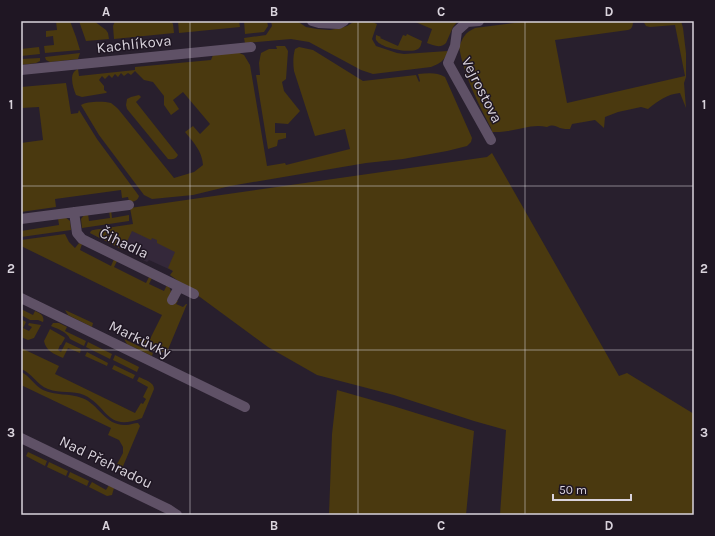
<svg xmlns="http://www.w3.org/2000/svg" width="715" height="536" font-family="Karla,sans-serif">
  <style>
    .built { fill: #34283a }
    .green { fill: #4a390f }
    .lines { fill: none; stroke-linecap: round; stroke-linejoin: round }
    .minor { stroke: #5f5166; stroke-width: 10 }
    .grid { fill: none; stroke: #d9d3dc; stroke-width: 1; stroke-opacity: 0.55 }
    .labels { text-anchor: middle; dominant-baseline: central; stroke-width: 3; stroke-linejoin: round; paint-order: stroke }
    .street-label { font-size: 15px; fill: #d9d3dc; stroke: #1f1623 }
    .neatline { fill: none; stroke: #d9d3dc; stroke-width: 1.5 }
    .grid-label { font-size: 13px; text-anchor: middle; font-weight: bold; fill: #d9d3dc }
  </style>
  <rect width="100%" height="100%" fill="#281f2d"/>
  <path class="built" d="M159 221 191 247 173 271 149 260 147 262 141 259 142 256 124 247 123 250 90 233 91 231 93 230Z"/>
  <path class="green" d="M56 21H70L76 37 80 50 45 53 44 46 54 45 53 36 46 37V31L57 30Z
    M79 21H94L106 30 108 33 109 39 86 41Z
    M115 21H171L173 24 174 33 114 39 113 26Z
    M178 21H239L240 27 179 33Z
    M244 21H267L268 26 264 32 245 34Z
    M271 21H297L306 27 317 29 330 30 340 28 347 26 355 21H370L377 24 372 39 376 46 397 53 404 54 448 51C444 61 441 63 431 67L373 74 361 70 309 42 291 39 245 43 244 38 266 35 272 26Z
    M413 21H458L453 27 446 43C440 49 433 45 427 43L432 29Z
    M530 21H633C633 26 632 29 628 30L555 40 567 103 685 76 675 25 650 27 646 26 643 21H681L683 28 686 53V77L684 83 686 108 680 93C667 94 658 101 648 109L641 107 618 112 605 117 604 128 595 120 572 124 570 129C567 129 563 129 560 128 555 126 553 124 547 127 533 124 522 129 508 131 503 132 497 132 492 132L491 128C478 103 464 76 459 47 463 38 464 33 475 28Z
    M407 34 422 41C421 44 421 47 418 49 411 54 381 48 377 41 375 39 376 38 376 35L381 37 380 38 398 46 403 35 406 36Z
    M276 46H285L288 51 286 79 282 82 284 91 300 111 288 124 275 123V133H286V138L278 140 277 146 268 149 256 75H260L259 63 261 53 269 49H277Z
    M39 47 40 54 21 56V49Z
    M299 47 313 50 363 81 416 75 419 82 420 81 418 74C428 73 437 72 445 77L472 138 471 142 467 146 447 151 403 159 366 163 230 186 193 195 152 199 144 195 99 135 81 105C87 101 104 101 111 103 114 105 117 108 119 110L174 178 194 172 203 165C202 151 194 143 185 132L193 126 200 134 210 124 183 92 173 100 179 109 171 115 164 105V96L153 82 144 80 135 71 131 75 128 73 124 76 121 73 118 77 115 74 112 78 109 75 105 79 102 76 99 80 104 86V90L107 92 106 93 82 97 76 95C73 87 68 73 78 69L79 76 135 70V67L211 60 213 55 237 52 244 55 250 65 267 166 285 163 286 165 350 149 345 129 315 136 294 71C293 64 293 56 295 49Z
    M80 53 78 59 50 62 46 60 45 57Z
    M40 58V61L36 63 21 65V59Z
    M66 83 71 114 78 113 79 110 97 139 139 196C138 200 135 201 132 202L129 201 128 197 122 198 121 190 55 199 56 207 21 212V143L43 140 39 107 21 108V87Z
    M139 95 141 97 136 102 178 155C176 159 173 160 168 159L127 109 126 105 127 99 131 97Z
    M492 153 619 376 627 373 694 414V515H500L506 430 474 421 394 395 317 375 268 347 170 275 173 271 168 268 175 252 157 243V240L152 238 151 240 132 231 123 250 90 233 91 231 93 230 133 224 130 208 487 157Z
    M109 210H111L112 218 129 215V221L82 228 81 219 84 215 88 214 89 221 110 218Z
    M65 217 70 221 71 230 21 237V231L59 225 58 218Z
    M65 234 69 242 75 248 79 243 82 244 80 250 111 266 114 259 117 261 114 267 146 283 149 277 152 278 149 284 164 291 167 285 169 286 171 292 168 299 178 301 176 304 183 307 186 304H187L167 352H161L139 341 140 337 149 341 162 315 21 246V240Z
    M21 309 33 315 35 311C40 313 45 316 43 322L38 320H30L21 315Z
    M65 310 93 323 92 327 68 315Z
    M21 319 26 322 23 328 29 331 32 327 28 325 29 323 41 325 34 338 28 340 21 337Z
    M53 323H59L67 327 65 331 86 341 84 346 70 339C67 332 58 329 51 326Z
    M50 329 64 337 65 338 61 345H60L58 350 61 352 66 342 81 349 80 353 68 348 63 358C54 354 46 351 44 341Z
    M124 339 153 353 152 356 127 344Z
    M88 342 112 354 110 359 86 347Z
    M21 348 59 366 55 374 135 413 141 403 143 404 146 399 143 397 148 387 137 381 139 377C145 380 154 382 154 389L142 418C106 432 109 407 84 395 73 390 60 394 48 389 37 385 32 373 21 369Z
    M87 352 108 363 107 366 85 356Z
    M115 355 139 367 137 372 113 360Z
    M114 365 135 375 133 379 112 369Z
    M21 372C30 376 34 385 43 390 55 396 70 393 82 398 99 404 105 426 126 425 130 425 134 423 138 423L140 426 121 471 115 468 123 453V447L119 440 108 435 111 428 21 385Z
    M337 390 393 406 474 431 466 515H329L332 434Z
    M28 452 47 461 45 466 26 456Z
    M49 462 68 471 66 476 47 467Z
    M70 472 89 481 87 486 68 477Z
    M92 482 106 490 109 485 114 488 112 495 107 496 89 487Z"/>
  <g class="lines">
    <path class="minor" d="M312 21 319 23 339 24 344 21
      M479 21 467 22 457 31 455 46 448 63 491 140
      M21 70 251 47
      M74 212 77 233 82 239 194 294
      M21 219 129 205
      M21 298 245 407
      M172 300 179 287
      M21 438 168 509 177 515"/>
  </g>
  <path class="grid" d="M190 21V515M358 21V515M525 21V515M21 186H694M21 350H694"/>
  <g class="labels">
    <g class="street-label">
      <text transform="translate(134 44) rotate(-6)">Kachlíkova</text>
      <text transform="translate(482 90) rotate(63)">Vejrostova</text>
      <text transform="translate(124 243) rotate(26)">Čihadla</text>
      <text transform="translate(140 339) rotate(26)">Markůvky</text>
      <text transform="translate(106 462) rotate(26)">Nad Přehradou</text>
    </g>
  </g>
  <rect width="715" height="536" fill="none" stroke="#1f1623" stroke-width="44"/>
  <path d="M553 494v6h78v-6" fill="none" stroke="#d9d3dc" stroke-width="2"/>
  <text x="559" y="494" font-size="12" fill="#d9d3dc" stroke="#1f1623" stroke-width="3" paint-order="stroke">50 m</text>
  <rect x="22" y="22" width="671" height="492" class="neatline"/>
  <g class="grid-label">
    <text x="106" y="16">A</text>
    <text x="274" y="16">B</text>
    <text x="441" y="16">C</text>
    <text x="609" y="16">D</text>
    <text x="11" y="109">1</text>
    <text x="704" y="109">1</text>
    <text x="11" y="273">2</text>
    <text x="704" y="273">2</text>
    <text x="11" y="437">3</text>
    <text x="704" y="437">3</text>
    <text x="106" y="530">A</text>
    <text x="274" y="530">B</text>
    <text x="441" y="530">C</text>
    <text x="609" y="530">D</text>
  </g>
</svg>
